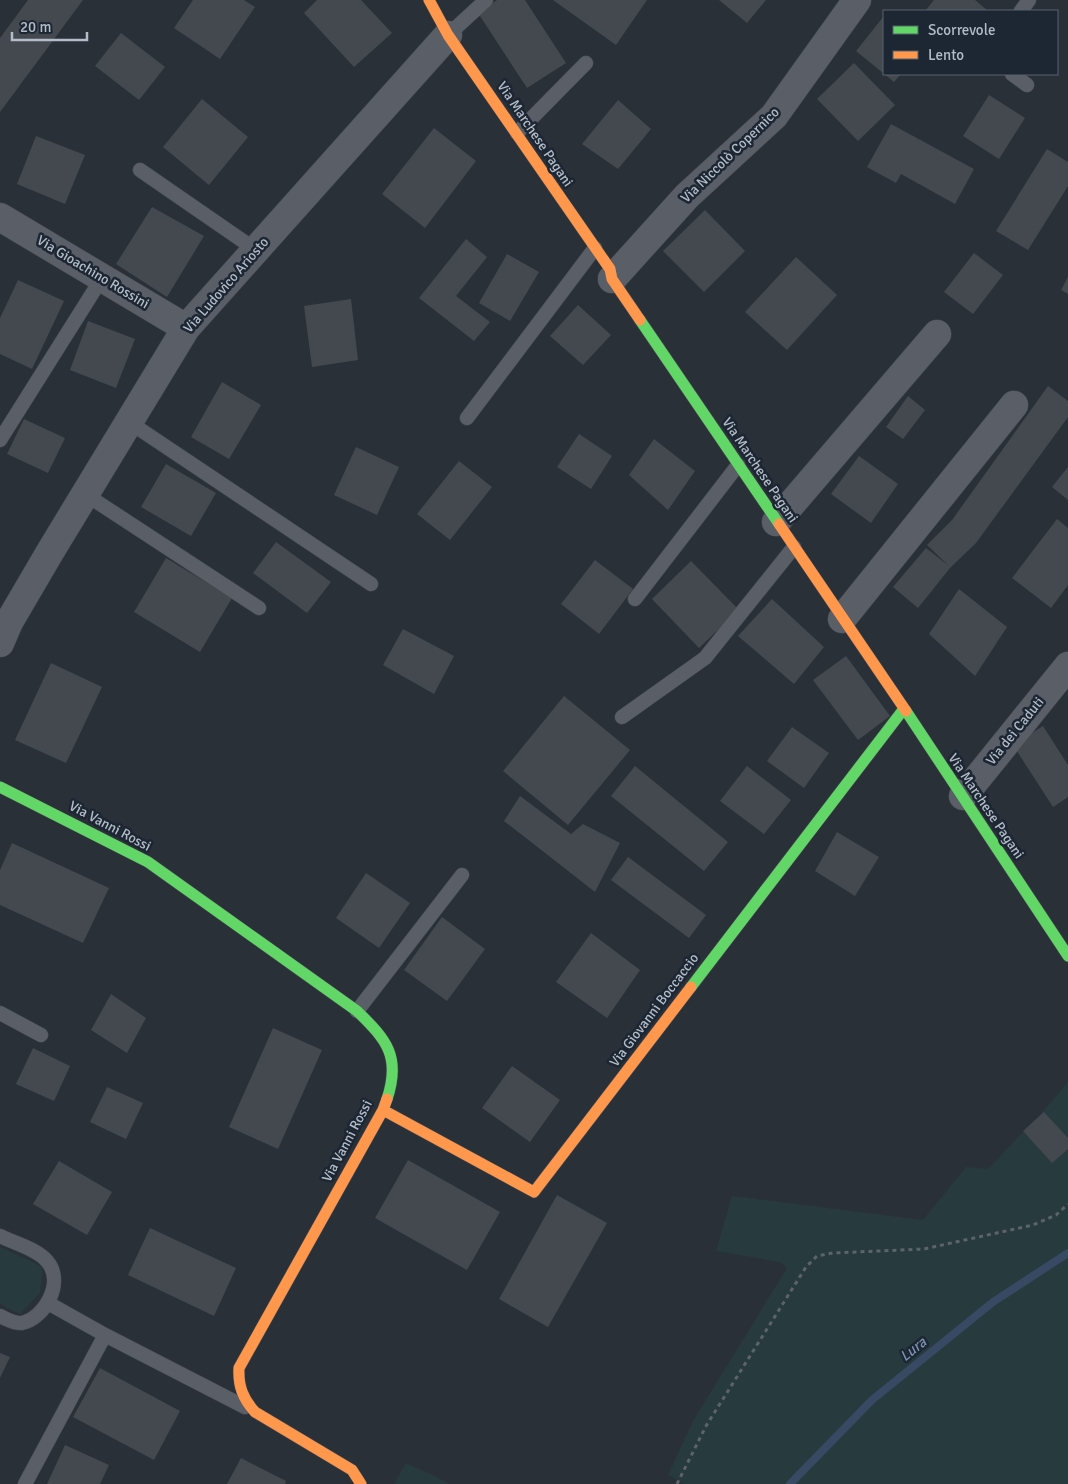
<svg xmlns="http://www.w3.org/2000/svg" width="1068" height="1484" font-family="Signika,sans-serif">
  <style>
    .green { fill: #273a3e }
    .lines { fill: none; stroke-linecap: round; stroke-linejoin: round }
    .stream { stroke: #384963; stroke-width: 8 }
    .building { fill: #444950 }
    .lane-casing { stroke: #484c53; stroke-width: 15 }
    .street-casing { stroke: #484c53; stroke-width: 29 }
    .fast-casing { stroke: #484c53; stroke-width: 12 }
    .slow-casing { stroke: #484c53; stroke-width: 12 }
    .path { stroke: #5d636a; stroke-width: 3; stroke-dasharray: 4 4; stroke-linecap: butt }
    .lane { stroke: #5a5e66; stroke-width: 14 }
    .street { stroke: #5a5e66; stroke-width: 28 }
    .fast { stroke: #63d668; stroke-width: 11 }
    .slow { stroke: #ff974d; stroke-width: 11 }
    .labels { text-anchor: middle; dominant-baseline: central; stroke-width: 5; stroke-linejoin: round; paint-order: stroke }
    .street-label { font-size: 14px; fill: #b4bcc9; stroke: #1d2633 }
    .water-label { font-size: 15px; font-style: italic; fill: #7c92b1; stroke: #1d2633 }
  </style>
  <rect width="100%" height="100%" fill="#2a3038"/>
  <path class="green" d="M1068 1082V1484H685L668 1475 693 1421 787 1268 780 1262 716 1251 732 1196 923 1220 966 1167 988 1169C1015 1140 1043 1113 1068 1082Z
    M0 1247 43 1267 40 1293 20 1314 0 1304Z
    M406 1463 445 1481 449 1484H394Z"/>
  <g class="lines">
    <path class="stream" d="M790 1484 872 1400 993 1302 1068 1253"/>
  </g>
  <path class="building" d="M28 0H83L0 112V38Z
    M193 0H244L255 7 220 59 174 28Z
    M317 0H361L392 33 354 67 304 13Z
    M497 0H525L566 63 527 88 478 13Z
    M553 0H647L616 45Z
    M719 0H766L747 23Z
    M934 0H975L988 11H925Z
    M884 16V74H901L894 82 856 51Z
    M121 33 165 67 139 100 95 66Z
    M854 63 895 105 858 141 817 99Z
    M989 95 1025 118 999 159 963 136Z
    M202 99 248 137 209 185 163 147Z
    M618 100 651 129 618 169 582 144Z
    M891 124 974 169 955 204 901 174 896 183 867 167Z
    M434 128 476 161 425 228 382 194Z
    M36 136 85 155 65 204 17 184Z
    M1047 149 1068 162V186L1028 250 996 231Z
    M152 207 204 236 167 297 116 264Z
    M705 210 745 251 704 292 663 251Z
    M466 239 487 257 456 296 490 322 474 341 419 298Z
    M974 253 1003 275 973 314 944 292Z
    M507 254 539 272 510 321 479 303Z
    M796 257 837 295 787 350 745 312Z
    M1068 277V294L1061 290Z
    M18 280 64 301 32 369 0 354V318Z
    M351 299 358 360 312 367 304 306Z
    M578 305 611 335 583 365 550 336Z
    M88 321 135 339 116 388 70 370Z
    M222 382 261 405 229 459 191 437Z
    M1048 386 1068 401V417L976 543 950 568 918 608 893 587 926 548 949 566 927 545 952 520Z
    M908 396 925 410 903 439 886 427Z
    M24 419 65 438 48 473 7 454Z
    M579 434 612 456 591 489 557 467Z
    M654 439 695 471 668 510 629 475Z
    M356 447 399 467 377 515 334 495Z
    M859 456 898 484 871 523 831 494Z
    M459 461 492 487 450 540 417 514Z
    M166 464 216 493 191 536 141 507Z
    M1068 467V500L1052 487Z
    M1057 519 1068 528V585L1051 608 1012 578Z
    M276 542 331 582 307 613 253 573Z
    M166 558 232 598 200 652 134 612Z
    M595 560 633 589 599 634 561 604Z
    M691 561 739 610 699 648 652 599Z
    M959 589 1007 627 975 676 929 634Z
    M772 599 824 647 794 684 738 636Z
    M403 629 454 656 434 694 383 665Z
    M846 656 890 716 858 740 813 680Z
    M51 663 102 687 66 763 15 740Z
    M564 696 630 750 568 825 503 771Z
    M1043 726 1068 765V797L1053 807 1013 745Z
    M792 727 829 753 804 788 767 761Z
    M635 766 728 842 704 871 611 796Z
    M747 766 791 800 764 834 720 801Z
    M520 796 571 834 583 824 620 843 595 892 504 821Z
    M837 832 879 857 855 896 815 871Z
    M12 843 109 888 83 943 0 905V870Z
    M628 857 706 915 689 938 611 880Z
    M366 873 410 903 379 948 336 918Z
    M442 917 485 949 447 1001 404 970Z
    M591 933 640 970 607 1018 556 982Z
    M111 994 146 1018 127 1053 91 1030Z
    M273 1028 322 1050 278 1149 229 1127Z
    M33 1048 70 1066 54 1101 16 1084Z
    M512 1066 560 1100 530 1142 482 1108Z
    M107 1087 143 1103 126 1139 90 1122Z
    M1044 1112 1068 1138V1149L1052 1163 1023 1131Z
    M408 1160 500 1212 467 1270 375 1218Z
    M59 1161 112 1192 87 1235 33 1204Z
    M557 1195 607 1223 548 1327 499 1299Z
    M150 1228 236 1268 214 1316 128 1275Z
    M0 1353 10 1357 0 1378Z
    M100 1368 180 1411 154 1460 73 1417Z
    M65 1445 109 1465 100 1484H47Z
    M241 1458 286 1481 285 1484H227Z"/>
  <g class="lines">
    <g class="lane-casing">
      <path id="lane" d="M1021 11 1029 0
        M448 35 486 0
        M1012 74 1027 85
        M517 133 586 63
        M140 170 256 250
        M467 418 595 248
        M129 422 371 584
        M0 440 102 278
        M85 494 259 608
        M635 599 738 465
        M622 717 705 658 794 547
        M357 1011 462 875
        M0 1013 41 1035
        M0 1236C14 1243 37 1249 47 1261 65 1282 45 1318 22 1323 15 1324 6 1319 0 1316
        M48 1303 105 1335 245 1407
        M25 1484 105 1335"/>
    </g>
    <g class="street-casing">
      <path id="street" d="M0 217 186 328
        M612 279 687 196 774 116 857 0
        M776 522 937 334
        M842 619 1014 405
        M0 643 9 622 50 552 186 328 448 35
        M963 796 1068 666"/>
    </g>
    <g class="fast-casing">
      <path id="fast" d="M640 320 779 524
        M906 711 1068 956
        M0 787 148 862 357 1011C387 1040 401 1057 387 1099
        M691 987 903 710"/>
    </g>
    <g class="slow-casing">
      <path id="slow" d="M429 0 448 35 610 269 612 279 640 320
        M779 524 906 711
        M383 1110 534 1192 691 987
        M361 1484 352 1470 255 1412C243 1399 238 1386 239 1368L383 1110 387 1099"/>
    </g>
    <path class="path" d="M677 1484 706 1426 806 1267 817 1256 833 1253 924 1249 1033 1225 1056 1215 1068 1204"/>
    <use href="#lane" class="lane"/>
    <use href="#street" class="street"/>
    <use href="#fast" class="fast"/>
    <use href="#slow" class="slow"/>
  </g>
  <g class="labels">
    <g class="street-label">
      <text transform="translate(535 134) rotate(56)">Via Marchese Pagani</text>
      <text transform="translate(730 155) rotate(-44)">Via Niccolò Copernico</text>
      <text transform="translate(93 272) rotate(31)">Via Gioachino Rossini</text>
      <text transform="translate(226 285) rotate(-49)">Via Ludovico Ariosto</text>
      <text transform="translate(760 470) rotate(56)">Via Marchese Pagani</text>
      <text transform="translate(1015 731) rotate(-51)">Via dei Caduti</text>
      <text transform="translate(986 806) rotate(56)">Via Marchese Pagani</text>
      <text transform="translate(110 826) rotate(28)">Via Vanni Rossi</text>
      <text transform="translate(654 1010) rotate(-53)">Via Giovanni Boccaccio</text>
      <text transform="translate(347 1141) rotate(-62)">Via Vanni Rossi</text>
    </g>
    <g class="water-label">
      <text transform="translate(913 1349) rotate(-39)">Lura</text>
    </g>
  </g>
  <rect x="883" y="10" width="175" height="65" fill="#1d2633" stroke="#59626f"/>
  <rect x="893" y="26" width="25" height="8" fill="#63d668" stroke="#59626f"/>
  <text x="928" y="35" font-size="15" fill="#b4bcc9">Scorrevole</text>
  <rect x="893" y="51" width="25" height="8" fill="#ff974d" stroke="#59626f"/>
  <text x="928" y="60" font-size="15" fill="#b4bcc9">Lento</text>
  <path d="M12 32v8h75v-8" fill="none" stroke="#b4bcc9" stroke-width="2.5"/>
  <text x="20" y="32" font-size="15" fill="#b4bcc9" stroke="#1d2633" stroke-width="4" paint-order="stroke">20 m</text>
</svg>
